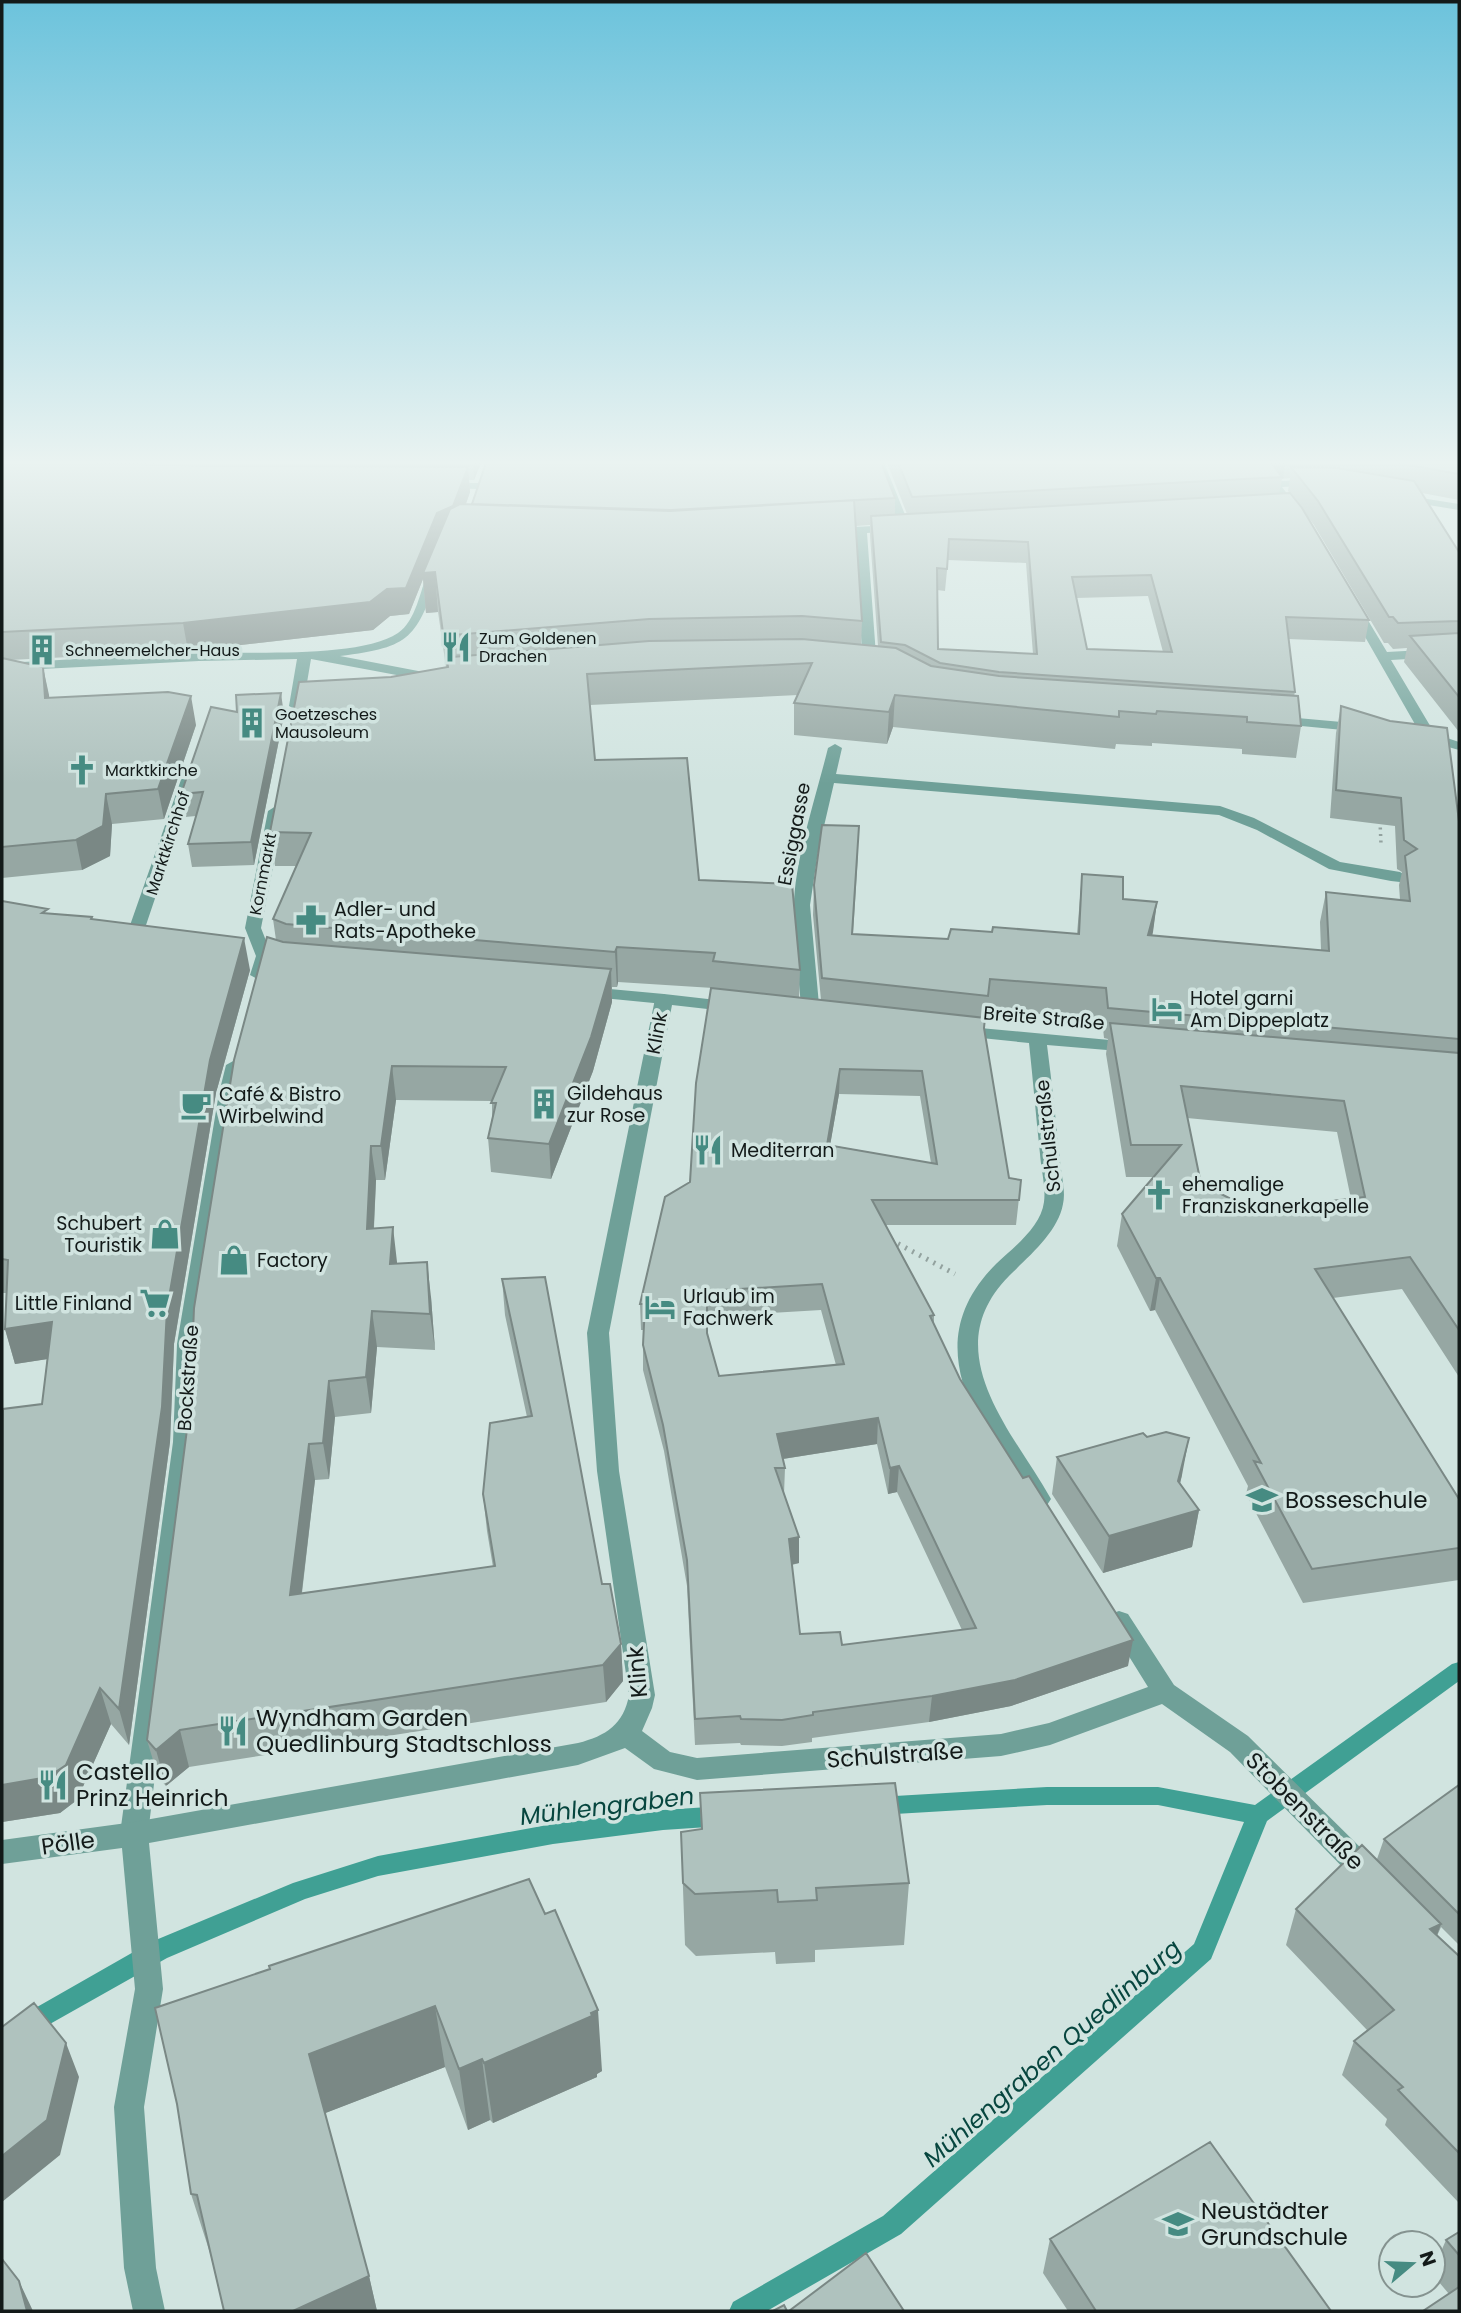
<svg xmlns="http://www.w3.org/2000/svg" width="1461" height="2313" font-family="Poppins,sans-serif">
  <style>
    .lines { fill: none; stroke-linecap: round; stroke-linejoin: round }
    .stream { fill: #40a094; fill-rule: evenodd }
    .path-far1 { stroke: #93a29f; stroke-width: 3.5; stroke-dasharray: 2 4.5; stroke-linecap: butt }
    .path { stroke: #93a29f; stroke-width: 5; stroke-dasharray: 2 6; stroke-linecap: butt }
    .pedestrian { fill: #6fa098; fill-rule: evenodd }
    .minor { fill: #6fa098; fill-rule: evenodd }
    .wall { fill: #96a7a3; fill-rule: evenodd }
    .shaded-wall { fill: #7a8885 }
    .building { fill: #afc2be; stroke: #7a8885; stroke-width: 2; fill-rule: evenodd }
    .labels { text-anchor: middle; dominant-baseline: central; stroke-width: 7; stroke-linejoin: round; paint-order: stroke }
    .far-poi-label { font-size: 16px; fill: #131a19; stroke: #d1e4e0; text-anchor: start }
    .far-street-label { font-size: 16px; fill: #131a19; stroke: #d1e4e0 }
    .street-label { font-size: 19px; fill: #131a19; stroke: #d1e4e0 }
    .poi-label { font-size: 19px; fill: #131a19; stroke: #d1e4e0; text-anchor: start }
    .near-poi-label { font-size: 23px; fill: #131a19; stroke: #d1e4e0; text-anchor: start }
    .near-street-label { font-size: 23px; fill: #131a19; stroke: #d1e4e0 }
    .near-water-label { font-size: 24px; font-style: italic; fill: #07463f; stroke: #d1e4e0 }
  </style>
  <rect width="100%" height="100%" fill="#d1e4e0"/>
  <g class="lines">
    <path class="stream" d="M1459 1662V1681L1267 1821 1211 1959 901 2234 767 2311H729L733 2302 883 2216 1194 1944 1244 1822 1158 1805H1047L878 1815 870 1813 867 1806 870 1799 878 1797 1047 1787H1158L1255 1805 1452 1664Z
      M723 1806 731 1809 734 1816 731 1823 723 1826 663 1830 553 1844 378 1876 305 1899 167 1958 2 2051V2027L151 1942 293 1883 378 1856 553 1824 663 1810Z"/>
    <path class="path-far1" d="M1380 821 1381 844"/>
    <path class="path" d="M891 1240 955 1274"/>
    <path class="pedestrian" d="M434 568 440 572C415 638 413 647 340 656L439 675V681L434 682 311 659 303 706 296 710 289 706 297 659 199 661 2 671V663C68 660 133 655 199 653 247 651 359 659 398 633 416 621 420 591 428 572Z
      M190 770 197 774 144 931 142 935H130L128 931 183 774Z
      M276 806 284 811 261 928 272 956 268 975 259 980 250 975 256 956 245 928 268 811Z
      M588 987 664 994 673 999 664 1004 582 996 579 992Z
      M235 1060 244 1065 237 1093 199 1344 195 1442 148 1834 144 1842 134 1846 124 1842 120 1834 173 1442 177 1344 219 1093 226 1065Z"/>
    <path class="minor" d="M872 460H883L910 527 904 531 867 533 877 669 870 673 863 669 855 534 830 536 824 532 830 528 897 525Z
      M1314 480 1320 483 1318 485 1282 487 1302 513 1296 517 1292 515 1269 486 1276 481Z
      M443 483H481L487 486 481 489 439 488 437 486Z
      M1402 495 1459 504V510L1398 500 1396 498Z
      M1354 603 1360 607 1387 652 1459 648V656L1391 660 1435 734 1459 742V750L1420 739 1418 736 1420 733 1348 607Z
      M1275 716 1364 724 1371 728 1364 732 1270 723V717Z
      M835 744 842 748 836 774 1220 806 1254 818 1340 862 1400 872 1408 877 1400 882 1391 881 1329 869 1257 830 1219 815 834 783 818 852 810 905 820 1016 811 1021 802 1016C799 980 794 943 794 907 794 862 817 793 828 748Z
      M664 994 734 1002 743 1007 734 1012 672 1005 609 1333 619 1471 655 1695 652 1708 642 1731 670 1752 697 1758 1001 1734 1049 1723 1148 1687 1107 1621 1110 1614 1119 1611 1128 1614 1174 1685 1248 1736 1378 1865 1382 1874 1378 1883 1368 1886 1358 1883 1230 1752 1162 1704 1050 1745 1001 1756 697 1780 654 1769 625 1748 578 1765 149 1843 163 1989 144 2107 156 2268 165 2311H133L124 2268 114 2107 135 1989 122 1848 2 1864V1840L134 1822 578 1743C606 1736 624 1724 629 1695L597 1471 587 1333 655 999Z
      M958 1026 1131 1042 1140 1047 1131 1052 1047 1045C1052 1084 1056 1122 1060 1161 1061 1174 1066 1191 1063 1204 1058 1232 1029 1256 1009 1276 935 1351 1012 1430 1051 1499L1047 1505 1039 1508 1031 1505C981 1429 914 1346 996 1264 1013 1248 1041 1227 1044 1202 1046 1187 1041 1169 1040 1154 1036 1117 1033 1080 1029 1043L952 1035 949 1031 952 1027Z"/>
  </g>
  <path class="wall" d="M2 460H482L474 480H469L470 492 466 504 895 498V515L907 514 886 460H1459V500L1422 493 1459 552V732L1404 662 1407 648 1393 649 1388 643H1384L1314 525 1306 514 1369 620 1365 642 1288 639 1295 692 1294 696 1301 726 1296 758 1242 754V749L1152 743V746L1116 744 1115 749 893 727 887 744 794 735V703L798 695 590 705 595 760 699 880 800 970 799 998 821 1000 813 915 814 885 858 855 853 934 948 939 992 932 1077 934 1082 874 1123 899 1157 902 1152 936 1321 950 1320 922 1326 892 1400 900 1399 885 1402 872 1397 869 1395 826 1330 818 1336 733 1341 706 1459 821V1377L1402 1289 1333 1298 1459 1499V1580L1303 1603 1246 1494 1248 1486 1155 1310 1150 1311 1117 1246 1122 1214 1154 1177H1126L1106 1054 1108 1039 1104 1038 1102 1019 987 1010 984 1030 1009 1178 1021 1180 1016 1225H886L934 1315V1324L960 1379 1128 1666 1011 1706 929 1722 812 1738V1742L782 1746 741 1745 740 1743 695 1745 687 1586 664 1451 643 1370V1345L644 1330H641L640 1304 690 1182 713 988 618 982 617 987H612V1002L593 1071 551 1179 491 1172 488 1138 492 1118V1101L396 1100 385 1180H376L374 1228 397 1263 431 1297 435 1350 377 1347 371 1413 335 1417 329 1479 315 1480 302 1593 493 1567 487 1531 483 1494 527 1417 505 1315 502 1279 621 1644 623 1681 606 1702 189 1767 166 1786 158 1777 147 1740 276 940 273 919 296 866H275L270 832 391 677 446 667 438 612 426 613 423 579 409 614 390 616 373 630 188 651 10 660 43 667 49 698 196 725 164 819 112 824 110 856 82 870 2 878ZM1290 478 1288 491 1290 493 1279 494 1282 479ZM870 525V536L878 646 861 645 862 621 856 526ZM948 560 1026 563 1033 654 938 649 937 590 945 591ZM1148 596 1163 652 1087 649 1076 598ZM839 1094 920 1096 931 1163 830 1145ZM1187 1118 1337 1132 1351 1199 1280 1207 1245 1206 1201 1184ZM821 1310 836 1365 719 1376 707 1334V1317ZM877 1444 888 1494 897 1492 962 1630 842 1645 800 1634 792 1565 799 1563V1537L784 1494 785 1468 783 1459Z
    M237 712 284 715 254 865 192 867 188 844 196 816 185 817 181 794Z
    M2 901 49 914 92 919 250 970 216 1093 174 1344 170 1442 129 1745 111 1724 77 1800 60 1813 2 1822V1433L42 1404 47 1359 15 1364 5 1329 6 1293H2Z
    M1057 1457 1182 1475 1180 1484 1199 1510 1192 1547 1103 1573 1052 1494Z
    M1459 1785V1945L1441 1927 1437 1936 1459 1956V2203L1385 2125 1387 2119 1342 2075 1354 2041 1367 2030 1286 1945 1296 1909 1377 1859 1384 1839Z
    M700 1793 909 1883 904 1945 815 1950V1962L776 1964 775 1952 696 1956 685 1945 681 1832 701 1829Z
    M529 1879 602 2071 597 2074V2077L493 2123 490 2120 468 2130 445 2067 325 2113 369 2276 377 2311H224L210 2253 191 2194Z
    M1459 2232V2311L1449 2294 1433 2275V2270L1446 2240Z
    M1050 2239 1331 2311H1068L1043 2273Z"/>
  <path class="shaded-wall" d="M473 460H482L474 480Z
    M1272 460H1286L1283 478 1282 479V477H1269Z
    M468 467 470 492 456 531 435 572 438 612 426 613 423 579 409 614 390 616 373 630 188 651 183 623 437 513Z
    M43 667 49 695 52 727 45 698Z
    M281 693 284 715 254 865 251 842Z
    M895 695 893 727 887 744 889 712Z
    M191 696 196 725 164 819 158 789Z
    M106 794 112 824 110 856 82 870 76 840Z
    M1157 902 1153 932 1144 965 1148 935Z
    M244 938 250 970 216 1093 174 1344 170 1442 129 1745 119 1709 167 1309 210 1060Z
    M617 947 618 982 617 987 615 952Z
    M611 969 612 1002 593 1071 551 1179 549 1144Z
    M392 1066 396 1100 385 1180 381 1146Z
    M840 1069 839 1094 826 1169 827 1145Z
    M371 1146 376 1180 372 1264 367 1229Z
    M393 1227 397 1262 395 1299 390 1264Z
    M427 1262 431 1297 435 1350 430 1314Z
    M1156 1278H1160L1155 1310 1150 1311Z
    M372 1311 377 1347 371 1413 366 1377Z
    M52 1322 61 1357 15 1364 5 1329Z
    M329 1381 335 1417 329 1479 323 1443Z
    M878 1418 877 1444 776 1460 777 1434Z
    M1189 1438 1182 1475 1171 1518 1199 1510 1192 1547 1103 1573 1109 1536 1178 1481Z
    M309 1444 315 1480 297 1632 290 1595Z
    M899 1466 897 1492 888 1494 890 1468Z
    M799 1537V1563L789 1565V1539Z
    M1133 1640 1128 1666 1011 1706 929 1722 932 1696Z
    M621 1644 623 1681 606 1702 603 1665Z
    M100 1688 111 1724 77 1800 60 1813 2 1822V1785Z
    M180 1730 189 1767 166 1786 156 1750Z
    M1441 1924 1428 1960 1430 1929Z
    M435 2006 445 2067 323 2114 309 2054Z
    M598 2010 602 2071 597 2074V2077L493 2123 484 2063Z
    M66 2043 79 2077 60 2155 2 2202V2156Z
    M482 2059 490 2120 468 2130 459 2069Z
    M369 2276 377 2311H293Z
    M19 2281 33 2311H27Z"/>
  <path class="building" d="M2 460 205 466 468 467 453 506 437 513 406 588 387 589 370 602 183 623 2 632Z
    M487 460H880L895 498 671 510 472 504Z
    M897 460H1272L1271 463 1282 477 912 497Z
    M1380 460H1459V474Z
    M1291 467 1337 468 1414 481 1459 552V621L1398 623 1393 617H1389L1318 501Z
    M1290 493 1302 508 1369 620 1286 617 1295 692 999 672 940 663 905 645 881 642 871 516ZM949 539 1028 542 1037 654 938 649 937 568 947 569ZM1151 575 1172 652 1087 649 1072 577Z
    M854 500 862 621 802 616 649 619 453 635 443 633 435 572 423 573 450 509 460 504 670 511Z
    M1459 633V697L1410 636Z
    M802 639 896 648 931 666 999 676 1298 696 1301 726 1247 722V717L1157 711 1156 714 1119 711V717L895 695 889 712 794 703 812 663 587 674 595 760 687 758 699 880 792 884 800 970 713 961 715 953 617 947 615 952 286 924 273 919 311 833 270 832 299 682 391 677 448 667 446 654 452 657 649 641Z
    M2 658 43 667 45 698 168 692 191 696 158 789 106 794 103 826 76 840 2 847Z
    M281 693 251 842 188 844 203 792 181 794 211 707 237 712 236 695Z
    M1341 706 1390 721 1447 728 1459 821V1039L1108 1008 1106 988 990 979 988 996 822 978 814 885 822 825 859 826 852 934 948 939 951 929 992 932 993 927 1079 934 1082 874 1123 877V899L1157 902 1148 935 1329 951 1326 892 1410 901 1405 856 1417 849 1404 840 1401 798 1336 790Z
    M2 901 48 909 42 913 92 917 91 919 244 938 210 1060 167 1309 162 1407 119 1709 100 1688 66 1765 48 1777 2 1785 3 1409 42 1404 52 1322 5 1329 8 1260 2 1259Z
    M267 937 283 942 611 969 591 1037 549 1144 488 1138 496 1103H491L506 1067 392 1066 381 1146H371L367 1229 393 1227 390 1264 427 1262 430 1314 372 1311 366 1377 329 1381 323 1443 309 1444 290 1595 495 1566 483 1494 490 1423 532 1416 502 1279 545 1277 602 1584H610L621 1644 603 1665 180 1730 156 1750 147 1740 190 1406 194 1308 234 1060Z
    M711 988 985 1018 984 1028 1009 1178 1021 1180 1019 1200H872L934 1315 930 1316 960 1379 1023 1478 1029 1476 1133 1640 1015 1680 932 1696 813 1712V1715L782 1720 741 1719 740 1716 695 1719 687 1560 663 1425 643 1345 645 1304H640L665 1197 690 1182 696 1083ZM840 1069 922 1071 937 1164 827 1145ZM822 1284 844 1364 719 1376 707 1333V1291ZM878 1418 890 1468 899 1466 976 1628 842 1645 840 1632 800 1634 789 1539 799 1537 775 1468H785L777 1434Z
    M1110 1023 1459 1053V1330L1410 1257 1315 1269 1459 1499V1548L1312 1569 1254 1461 1261 1463 1160 1278H1156L1122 1214 1181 1145H1131ZM1181 1086 1344 1101 1365 1197 1280 1207 1277 1203 1245 1206 1201 1184Z
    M1166 1432 1189 1438 1178 1481 1199 1510 1109 1536 1057 1457 1143 1433 1147 1437Z
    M895 1783 909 1883 816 1888 817 1900 778 1902 777 1890 695 1894 683 1883 681 1832 702 1829 700 1793Z
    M1459 1785V1914L1384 1839Z
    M1362 1845 1441 1924 1430 1929 1459 1956V2153L1398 2090 1403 2087 1354 2041 1394 2010 1296 1909Z
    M529 1879 545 1914 555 1910 598 2010 591 2013 592 2016 484 2063 482 2059 459 2069 435 2006 309 2054 369 2276 293 2311H224L197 2195 191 2194 177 2104 155 2008 270 1969 269 1966Z
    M34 2003 66 2043 47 2120 2 2156V2027Z
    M1210 2142 1331 2311H1096L1050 2239Z
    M1459 2232V2255L1446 2240Z
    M866 2253 904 2311H789Z
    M2 2259 19 2281 27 2311H2Z
    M1459 2287V2311H1423Z
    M784 2305 787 2311H773Z"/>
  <linearGradient id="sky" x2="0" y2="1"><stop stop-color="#6cc3dc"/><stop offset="0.59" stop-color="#eaf3f1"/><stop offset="1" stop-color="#eaf3f1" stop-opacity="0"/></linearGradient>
  <rect width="1461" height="784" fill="url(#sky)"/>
  <defs>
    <g id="restaurant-bare" transform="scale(2.415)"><path d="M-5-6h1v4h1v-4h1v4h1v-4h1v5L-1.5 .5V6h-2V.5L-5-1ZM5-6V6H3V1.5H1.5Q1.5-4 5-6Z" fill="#468b82" stroke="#d1e4e0" stroke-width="2.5" paint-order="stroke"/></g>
    <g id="building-bare" transform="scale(2.415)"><path d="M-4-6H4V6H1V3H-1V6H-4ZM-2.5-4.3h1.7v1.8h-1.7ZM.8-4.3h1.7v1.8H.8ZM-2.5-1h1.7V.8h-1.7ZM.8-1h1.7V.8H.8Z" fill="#468b82" stroke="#d1e4e0" stroke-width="2.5" paint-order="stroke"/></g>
    <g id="church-bare" transform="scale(2.415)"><path d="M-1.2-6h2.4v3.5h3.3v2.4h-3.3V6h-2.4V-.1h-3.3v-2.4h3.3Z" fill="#468b82" stroke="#d1e4e0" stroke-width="2.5" paint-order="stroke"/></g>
    <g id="pharmacy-bare" transform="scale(2.415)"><path d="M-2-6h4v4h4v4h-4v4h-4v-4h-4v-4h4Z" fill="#468b82" stroke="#d1e4e0" stroke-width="2.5" paint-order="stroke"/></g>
    <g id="hotel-bare" transform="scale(2.415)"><path d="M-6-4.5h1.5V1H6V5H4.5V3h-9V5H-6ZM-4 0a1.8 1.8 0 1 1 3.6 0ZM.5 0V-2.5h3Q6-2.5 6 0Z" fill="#468b82" stroke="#d1e4e0" stroke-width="2.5" paint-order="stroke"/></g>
    <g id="cafe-bare" transform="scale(2.415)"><path d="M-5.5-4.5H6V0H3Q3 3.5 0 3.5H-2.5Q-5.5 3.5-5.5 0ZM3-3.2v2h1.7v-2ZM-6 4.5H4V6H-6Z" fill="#468b82" stroke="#d1e4e0" stroke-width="2.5" paint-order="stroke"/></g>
    <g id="shop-bare" transform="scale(2.415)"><path d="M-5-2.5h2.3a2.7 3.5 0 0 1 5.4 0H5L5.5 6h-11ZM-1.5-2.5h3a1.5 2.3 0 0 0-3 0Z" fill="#468b82" stroke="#d1e4e0" stroke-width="2.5" paint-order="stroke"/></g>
    <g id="supermarket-bare" transform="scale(2.415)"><path d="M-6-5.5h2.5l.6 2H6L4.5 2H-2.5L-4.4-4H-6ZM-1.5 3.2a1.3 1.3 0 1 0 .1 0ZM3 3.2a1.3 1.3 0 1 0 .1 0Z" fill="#468b82" stroke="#d1e4e0" stroke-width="2.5" paint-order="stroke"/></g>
    <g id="school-bare" transform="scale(2.415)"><path d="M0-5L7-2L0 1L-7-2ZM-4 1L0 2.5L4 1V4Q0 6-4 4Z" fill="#468b82" stroke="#d1e4e0" stroke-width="2.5" paint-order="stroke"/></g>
  </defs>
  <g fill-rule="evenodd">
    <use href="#restaurant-bare" x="456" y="647"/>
    <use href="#building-bare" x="42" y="650"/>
    <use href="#building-bare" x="252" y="723"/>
    <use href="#church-bare" x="82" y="770"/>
    <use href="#pharmacy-bare" x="311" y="920"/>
    <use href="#hotel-bare" x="1167" y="1009"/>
    <use href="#building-bare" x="544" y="1104"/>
    <use href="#cafe-bare" x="196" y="1105"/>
    <use href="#restaurant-bare" x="708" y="1150"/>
    <use href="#church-bare" x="1159" y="1195"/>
    <use href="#shop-bare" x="165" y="1234"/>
    <use href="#shop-bare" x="234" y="1260"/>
    <use href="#supermarket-bare" x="155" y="1303"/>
    <use href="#hotel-bare" x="660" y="1307"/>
    <use href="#school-bare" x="1262" y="1500"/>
    <use href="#restaurant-bare" x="233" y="1731"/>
    <use href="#restaurant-bare" x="53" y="1785"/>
    <use href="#school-bare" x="1178" y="2224"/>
  </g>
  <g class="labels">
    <g class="far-poi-label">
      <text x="479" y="638">Zum Goldenen<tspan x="479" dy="18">Drachen</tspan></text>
      <text x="65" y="650">Schneemelcher-Haus</text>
      <text x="275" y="714">Goetzesches<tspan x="275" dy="18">Mausoleum</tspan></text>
      <text x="105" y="770">Marktkirche</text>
    </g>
    <g class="far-street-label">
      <text transform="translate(168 843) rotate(-72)">Marktkirchhof</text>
      <text transform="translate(263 874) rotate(-79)">Kornmarkt</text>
    </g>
    <g class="street-label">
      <text transform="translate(794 834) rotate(-79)">Essiggasse</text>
      <text transform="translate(1044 1018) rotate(5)">Breite Straße</text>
      <text transform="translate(657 1033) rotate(-79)">Klink</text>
      <text transform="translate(1048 1136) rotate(-96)">Schulstraße</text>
      <text transform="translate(188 1378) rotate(-86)">Bockstraße</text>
    </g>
    <g class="poi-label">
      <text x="334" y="909">Adler- und<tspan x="334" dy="22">Rats-Apotheke</tspan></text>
      <text x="1190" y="998">Hotel garni<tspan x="1190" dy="22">Am Dippeplatz</tspan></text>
      <text x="567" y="1093">Gildehaus<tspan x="567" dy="22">zur Rose</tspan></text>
      <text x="219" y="1094">Café &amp; Bistro<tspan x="219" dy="22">Wirbelwind</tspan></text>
      <text x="731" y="1150">Mediterran</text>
      <text x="1182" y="1184">ehemalige<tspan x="1182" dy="22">Franziskanerkapelle</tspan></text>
      <text x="142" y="1223" text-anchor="end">Schubert<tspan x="142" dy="22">Touristik</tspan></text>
      <text x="257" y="1260">Factory</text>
      <text x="683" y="1296">Urlaub im<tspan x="683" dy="22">Fachwerk</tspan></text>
      <text x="132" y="1303" text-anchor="end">Little Finland</text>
    </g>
    <g class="near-poi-label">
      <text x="1285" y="1500">Bosseschule</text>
      <text x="256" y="1718">Wyndham Garden<tspan x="256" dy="26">Quedlinburg Stadtschloss</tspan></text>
      <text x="76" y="1772">Castello<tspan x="76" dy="26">Prinz Heinrich</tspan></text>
      <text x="1201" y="2211">Neustädter<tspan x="1201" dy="26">Grundschule</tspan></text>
    </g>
    <g class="near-street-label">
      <text transform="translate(637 1672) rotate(-95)">Klink</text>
      <text transform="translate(895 1755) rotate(-4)">Schulstraße</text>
      <text transform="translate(1305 1811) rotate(45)">Stobenstraße</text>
      <text transform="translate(68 1843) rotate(-8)">Pölle</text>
    </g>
    <g class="near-water-label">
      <text transform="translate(607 1806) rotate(-7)">Mühlengraben</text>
      <text transform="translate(1052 2053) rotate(-41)">Mühlengraben Quedlinburg</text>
    </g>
  </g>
  <rect width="1461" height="2313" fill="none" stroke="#131a19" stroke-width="7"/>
  <g transform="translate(1412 2264) rotate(71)"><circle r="33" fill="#d1e4e0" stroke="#859390" stroke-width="2"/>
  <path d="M0-5L12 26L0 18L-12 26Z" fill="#468b82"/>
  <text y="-10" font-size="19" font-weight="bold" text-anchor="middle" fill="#131a19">N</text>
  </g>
</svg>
